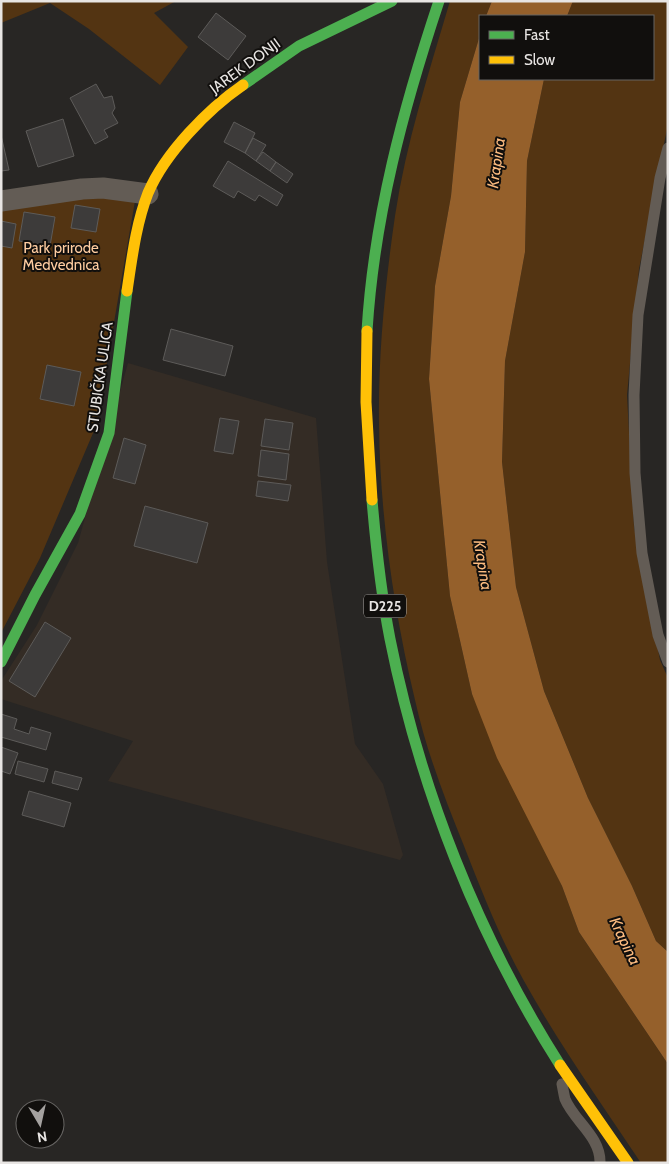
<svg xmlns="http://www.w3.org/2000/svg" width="669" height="1164" font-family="Cabin,sans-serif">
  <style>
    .built { fill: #342c25 }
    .green { fill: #533412 }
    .water { fill: #95602b }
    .building { fill: #3d3b3a; stroke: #5d5b59 }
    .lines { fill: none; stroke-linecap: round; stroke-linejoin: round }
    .lane { stroke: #635c55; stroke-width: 11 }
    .street { stroke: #635c55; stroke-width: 21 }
    .fast { stroke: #4caf50; stroke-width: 11 }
    .slow { stroke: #ffc107; stroke-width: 11 }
    .labels { text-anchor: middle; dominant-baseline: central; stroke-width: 4; stroke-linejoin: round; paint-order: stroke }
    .shield { fill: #110f0d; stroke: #a8a5a3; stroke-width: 1 }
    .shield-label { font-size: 14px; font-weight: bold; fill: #e8e5e3 }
    .street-label { font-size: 15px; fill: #e8e5e3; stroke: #110f0d }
    .park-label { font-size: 15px; fill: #ffcda1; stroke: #110f0d }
    .water-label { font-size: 16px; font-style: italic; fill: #fdbc80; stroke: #110f0d }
  </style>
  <rect width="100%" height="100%" fill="#282624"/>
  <path class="built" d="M128 363 316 418 327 562 355 744 383 784 403 855 400 860 108 781 133 741 1 699V681L37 625 78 543Z"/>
  <path class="green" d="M1 1H176L154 13 188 47 160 85 89 29 50 3 1 23Z
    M450 1H492L486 16H480V35L460 102 451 196 435 286 429 379 450 596 472 694 562 886 579 932 668 1064V1163H641C601 1103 559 1044 524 981 500 938 482 892 464 846 445 799 426 750 415 700 394 612 380 516 379 425 378 356 385 285 395 216 406 143 429 72 450 1Z
    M573 1H668V124L639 269 627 395 634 527 660 660 668 678V952L656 941 632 886 588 798 544 691 516 587 502 462 505 361 525 252 527 161 544 79H653V16H567Z
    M92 195 135 201 96 426 40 558 1 633V207Z"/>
  <path class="water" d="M492 1H573L567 16H486Z
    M480 35V79H544L527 161 525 252 505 361 502 462 516 587 544 691 588 798 632 886 656 941 668 952V1064L579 932 562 886 497 758 472 694 450 596 429 379 435 286 451 196 460 102Z"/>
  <path class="building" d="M216 13 246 36 228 60 198 37Z
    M96 84 104 98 112 96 115 108 112 113 118 123 104 130 108 137 95 144 70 98Z
    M63 119 74 156 38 167 26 131Z
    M234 122 255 133 245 153 224 142Z
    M1 135 9 170 1 171Z
    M253 138 266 145 256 161 245 153Z
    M263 152 276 162 270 171 256 161Z
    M228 161 283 195 277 206 259 195 255 201 238 191 234 198 213 186Z
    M276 162 293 174 287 183 270 171Z
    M75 205 100 209 96 232 71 228Z
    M24 212 55 217 50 246 19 241Z
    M1 221 16 224 12 248 1 246Z
    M171 329 233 346 225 376 163 360Z
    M47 365 81 372 74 406 40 399Z
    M220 418 239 421 233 454 214 451Z
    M265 419 293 423 289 450 261 446Z
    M124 438 146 445 135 484 113 478Z
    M261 450 289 454 286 480 258 476Z
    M258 481 291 485 288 501 256 496Z
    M145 506 208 523 197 563 134 546Z
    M45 622 71 638 35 697 9 681Z
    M1 714 17 719 14 729 29 734 31 727 51 733 46 750 1 737Z
    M1 747 18 753 10 774 1 771Z
    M18 761 48 769 44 782 15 774Z
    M55 771 82 778 78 790 52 783Z
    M29 791 71 803 64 827 22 815Z"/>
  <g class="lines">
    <path class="lane" d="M668 148 660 178 638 315 634 395 635 473 642 553 658 635 668 662
      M562 1084C563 1089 564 1095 565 1099 574 1121 601 1137 600 1163"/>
    <path class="street" d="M1 201 82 189 103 188 148 194"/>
    <path class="fast" d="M243 85 299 46 392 1
      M367 331C374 217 403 109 439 1
      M372 500C376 547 381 593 390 639 420 789 478 936 560 1065
      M1 662 35 595 80 514 109 433 127 291"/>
    <path class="slow" d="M127 291C132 258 136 224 148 193 165 153 208 109 243 85
      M367 331 366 402 372 500
      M560 1065 628 1163"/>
  </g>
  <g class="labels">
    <rect class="shield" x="364" y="594.5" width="42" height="23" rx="4"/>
    <g class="shield-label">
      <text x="385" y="606">D225</text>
    </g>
    <g class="street-label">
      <text transform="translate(245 66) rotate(-36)">JAREK DONJI</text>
      <text transform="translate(100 377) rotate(-82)">STUBIČKA ULICA</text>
    </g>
    <g class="park-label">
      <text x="61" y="248">Park prirode<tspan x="61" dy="17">Medvednica</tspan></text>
    </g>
    <g class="water-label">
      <text transform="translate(496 163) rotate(-82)">Krapina</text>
      <text transform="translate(483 565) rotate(81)">Krapina</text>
      <text transform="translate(625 941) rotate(64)">Krapina</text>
    </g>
  </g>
  <rect width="669" height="1164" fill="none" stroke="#e8e5e3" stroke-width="5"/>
  <rect x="479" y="15" width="175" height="65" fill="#110f0d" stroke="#676563"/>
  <rect x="489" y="31" width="25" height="8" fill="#4caf50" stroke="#676563"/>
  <text x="524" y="40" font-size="15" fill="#e8e5e3">Fast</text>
  <rect x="489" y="56" width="25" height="8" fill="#ffc107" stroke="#676563"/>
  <text x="524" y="65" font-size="15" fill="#e8e5e3">Slow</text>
  <g transform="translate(40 1124) rotate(171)"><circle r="24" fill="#110f0d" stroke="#676563"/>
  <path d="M0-4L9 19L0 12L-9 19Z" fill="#a5a2a0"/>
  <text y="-8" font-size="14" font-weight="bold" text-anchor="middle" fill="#e8e5e3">N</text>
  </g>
</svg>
